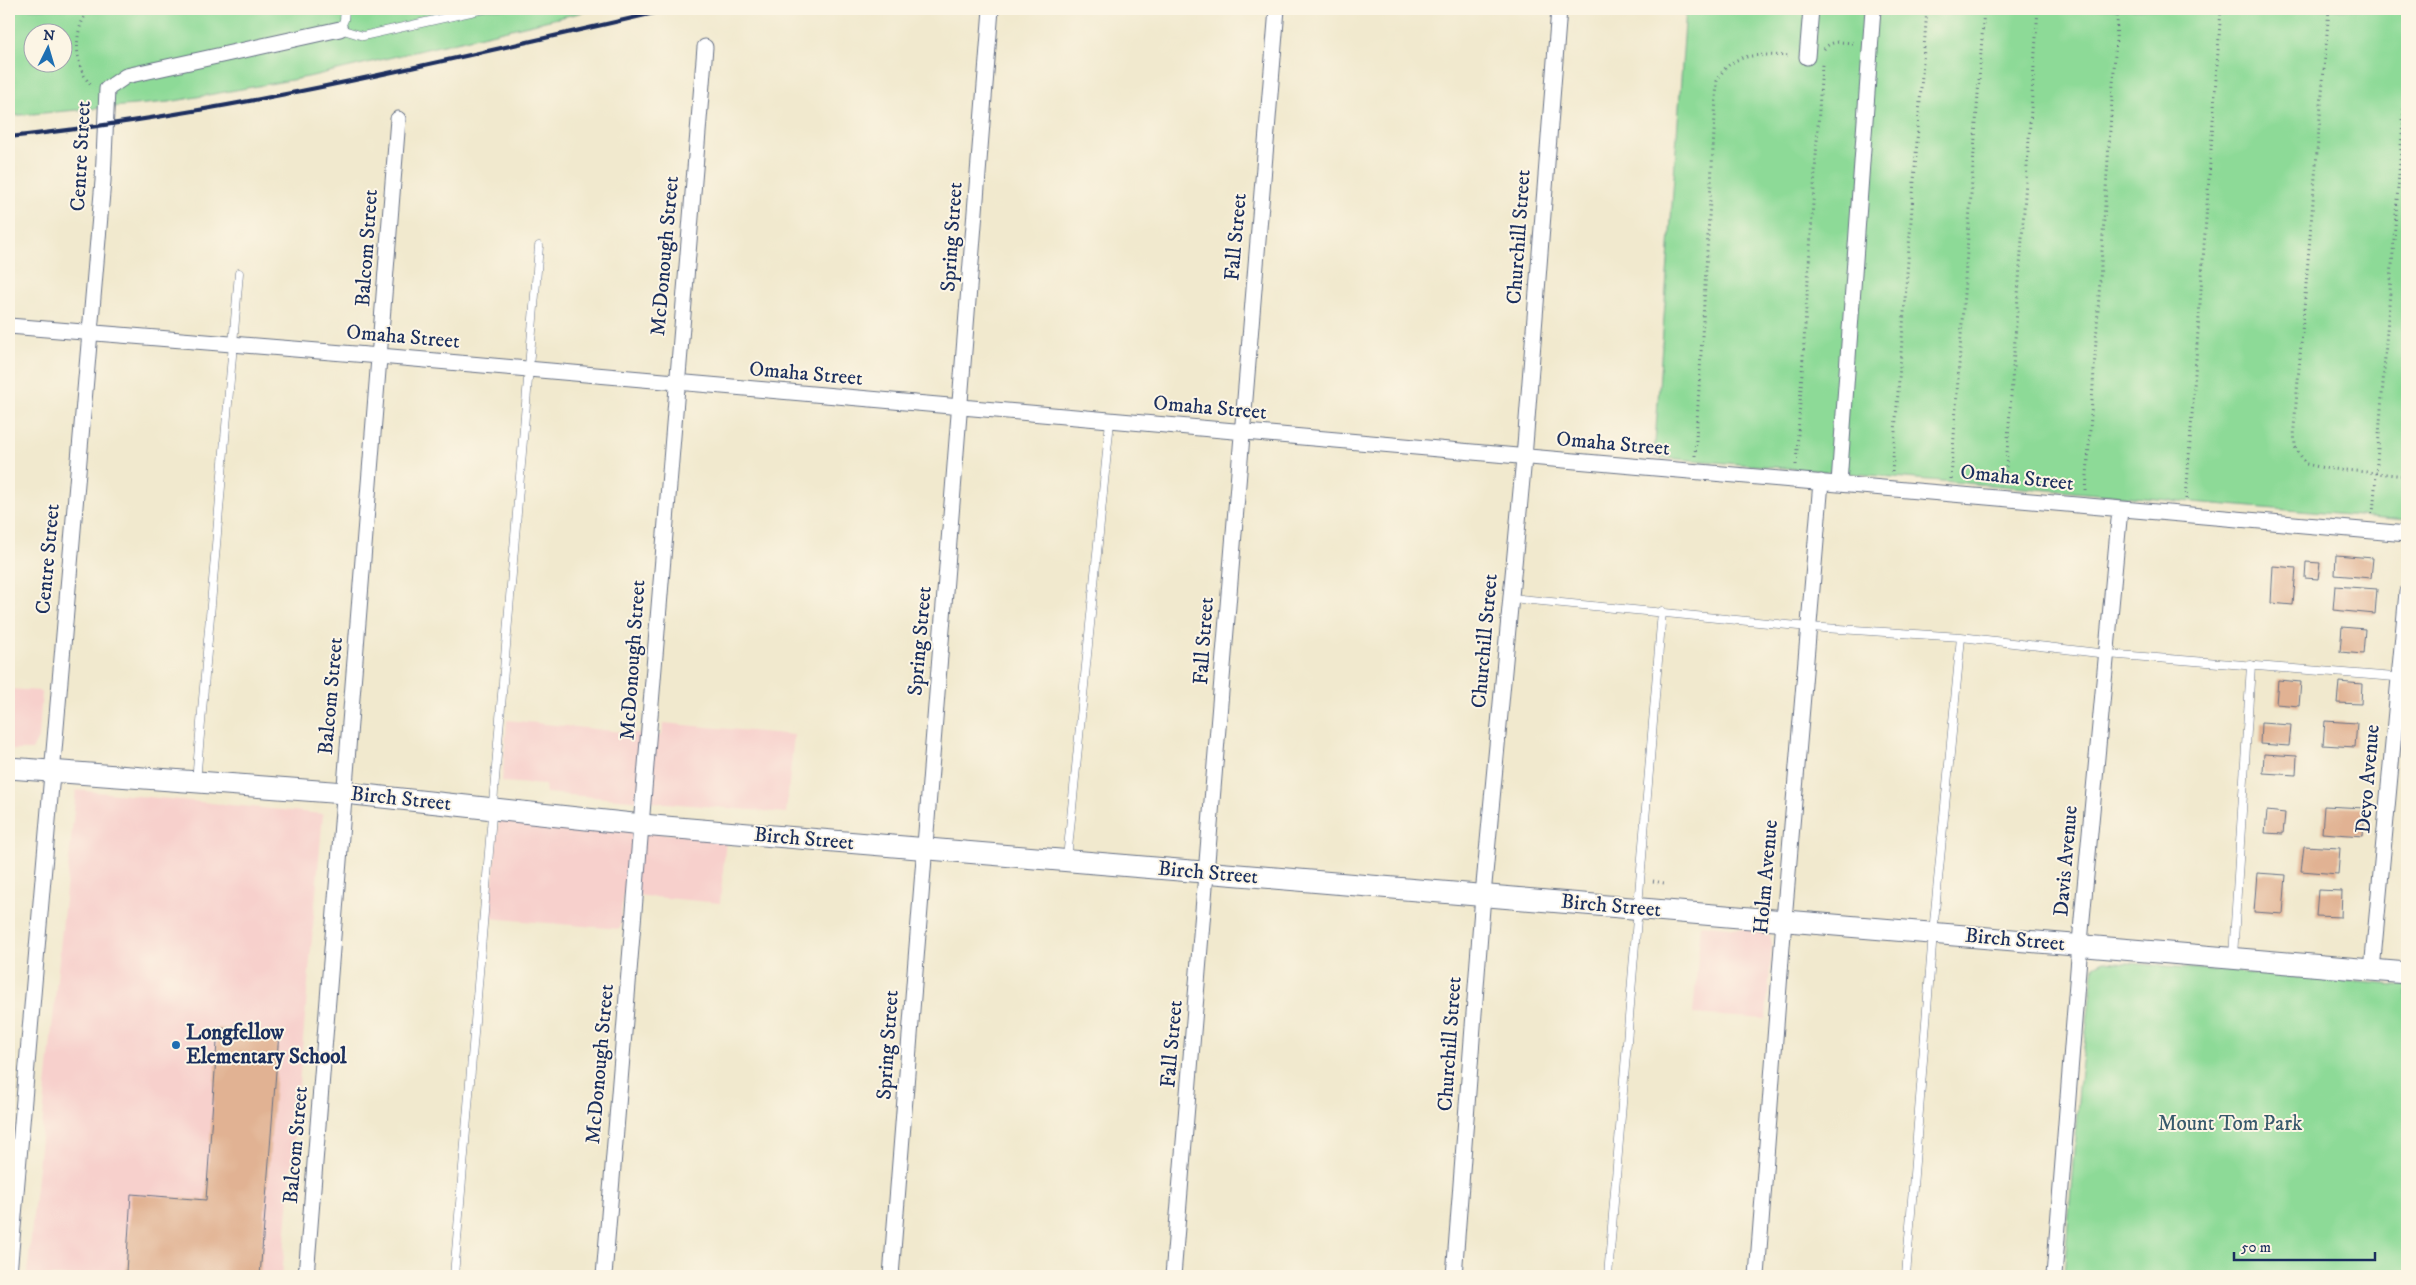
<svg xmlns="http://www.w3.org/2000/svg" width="2416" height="1285" font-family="'IM FELL DW Pica',serif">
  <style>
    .built { fill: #f7d0cc }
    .green { fill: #8dda97; stroke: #54847a; fill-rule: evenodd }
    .building { fill: #e1b293 }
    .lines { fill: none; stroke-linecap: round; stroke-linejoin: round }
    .service-casing { stroke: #667085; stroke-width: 9 }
    .minor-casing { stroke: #667085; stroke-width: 17 }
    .secondary-casing { stroke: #667085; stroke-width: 23 }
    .path { stroke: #667085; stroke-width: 3; stroke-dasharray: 1 4; stroke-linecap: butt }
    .service { stroke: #fff; stroke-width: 8 }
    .minor { stroke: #fff; stroke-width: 15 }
    .secondary { stroke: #fff; stroke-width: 21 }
    .rail { stroke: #1b2f5e; stroke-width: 4 }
    .poi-dot { fill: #1f6fb2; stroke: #fcf5e5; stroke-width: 2 }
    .labels { text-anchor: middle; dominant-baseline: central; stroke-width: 4; stroke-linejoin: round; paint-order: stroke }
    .street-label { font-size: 21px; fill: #1b2f5e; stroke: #fcf5e5 }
    .poi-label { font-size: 21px; font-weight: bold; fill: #1b2f5e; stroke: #fcf5e5; text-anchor: start }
    .park-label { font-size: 21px; fill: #385a6c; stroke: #fcf5e5 }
  </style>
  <rect width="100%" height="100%" fill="#fcf5e5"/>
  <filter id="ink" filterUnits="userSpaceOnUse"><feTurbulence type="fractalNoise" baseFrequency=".02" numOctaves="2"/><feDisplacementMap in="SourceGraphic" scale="10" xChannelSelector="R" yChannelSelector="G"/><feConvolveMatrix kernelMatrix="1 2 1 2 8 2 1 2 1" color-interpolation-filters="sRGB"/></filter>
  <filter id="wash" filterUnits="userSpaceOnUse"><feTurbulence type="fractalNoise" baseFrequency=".0096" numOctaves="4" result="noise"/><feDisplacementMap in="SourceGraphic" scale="20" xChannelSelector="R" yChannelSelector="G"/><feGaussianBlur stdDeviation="1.12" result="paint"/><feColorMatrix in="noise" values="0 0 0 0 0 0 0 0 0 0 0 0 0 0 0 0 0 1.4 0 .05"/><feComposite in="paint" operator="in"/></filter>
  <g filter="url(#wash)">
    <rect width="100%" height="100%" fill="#f1e9ce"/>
    <path class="built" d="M9 689 42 691 39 736 32 750H9Z
      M507 720 662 736 663 723 794 735 786 813 546 793 545 785 502 782Z
      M76 790 323 814 282 1276H27Z
      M499 819 726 839 720 903 623 894 620 929 489 918Z
      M1701 924 1765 931 1769 933 1772 944 1766 1019 1693 1014Z"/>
    <path class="green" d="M9 9H596L308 77 169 102 9 116ZM32 32H62V62H32Z
      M1686 9H2407V520L1654 457Z
      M2104 961 2407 986V1276H2064L2079 1088 2094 966Z"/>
    <g id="blocks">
      <path class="building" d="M2336 555 2373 558 2371 578 2335 575Z
        M2306 562 2320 563 2318 579 2305 578Z
        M2273 566 2296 568 2293 605 2271 603Z
        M2335 586 2377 589 2375 614 2333 610Z
        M2342 627 2365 629 2363 654 2340 652Z
        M2278 680 2301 682 2299 706 2276 704Z
        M2339 682 2362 684 2361 704 2337 703Z
        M2325 721 2357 723 2355 747 2323 745Z
        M2261 723 2291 725 2289 746 2260 744Z
        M2264 754 2297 756 2296 775 2263 773Z
        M2324 806 2365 808 2363 836 2322 833Z
        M2267 811 2285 813 2283 834 2265 833Z
        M2304 846 2340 848 2338 874 2301 871Z
        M2257 873 2286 875 2283 914 2254 912Z
        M2318 890 2342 891 2341 917 2316 916Z
        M218 1028 279 1033 260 1276H176L126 1272 131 1194 206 1200Z"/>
    </g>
  </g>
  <g filter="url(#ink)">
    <use href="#blocks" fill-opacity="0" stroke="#667085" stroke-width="1"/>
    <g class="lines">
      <g class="service-casing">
        <path id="service" d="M345 9 344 20 340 29 363 36 484 9
          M1511 598 1809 627 1961 637 2107 654 2407 678
          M196 782 239 273
          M1067 859 1110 421
          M2233 957 2251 665
          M454 1276 539 246
          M1608 1276 1662 611
          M1906 1276 1933 933 1961 637"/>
      </g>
      <g class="minor-casing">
        <path id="minor" d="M1807 57 1811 9
          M9 326 380 356 2407 534
          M1839 483 1873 9
          M2372 970 2407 592
          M9 1274 103 181 107 89 126 76 340 29
          M306 1276 398 119
          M604 1276 705 47
          M891 1276 991 9
          M1173 1276 1277 9
          M1454 1276 1483 895 1524 458 1559 9
          M1757 1276 1784 920 1821 482
          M2054 1276 2082 919 2120 509"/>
      </g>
      <g class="secondary-casing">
        <path id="secondary" d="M9 768 345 793 642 825 2407 973"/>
      </g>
      <path class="path" d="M90 9C73 27 73 66 91 85
        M2329 9 2294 428 2295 447 2306 464 2324 468 2407 476
        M1824 49C1832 39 1844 43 1855 43
        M1695 456 1717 81C1731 50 1762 55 1791 56
        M1796 465 1822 64
        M1892 472 1927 9
        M1951 479 1984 9
        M2005 482 2038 9
        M2086 491 2118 9
        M2186 499 2221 9
        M2373 514 2407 69
        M1653 881 1664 883"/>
      <use href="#service" class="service"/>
      <use href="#minor" class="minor"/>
      <use href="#secondary" class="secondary"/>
      <path class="rail" d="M9 137C233 113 452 59 672 9"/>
    </g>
  </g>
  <circle class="poi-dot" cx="176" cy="1045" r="5"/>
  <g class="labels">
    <g class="street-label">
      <text transform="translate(81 156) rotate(-87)">Centre Street</text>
      <text transform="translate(952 237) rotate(-86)">Spring Street</text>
      <text transform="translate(1236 237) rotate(-85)">Fall Street</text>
      <text transform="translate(1519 237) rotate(-86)">Churchill Street</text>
      <text transform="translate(367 248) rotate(-86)">Balcom Street</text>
      <text transform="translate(665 256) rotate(-85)">McDonough Street</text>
      <text transform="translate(403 337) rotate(5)">Omaha Street</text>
      <text transform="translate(806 374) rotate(5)">Omaha Street</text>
      <text transform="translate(1210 408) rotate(5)">Omaha Street</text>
      <text transform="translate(1613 444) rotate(5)">Omaha Street</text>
      <text transform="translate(2017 478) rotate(6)">Omaha Street</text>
      <text transform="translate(48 559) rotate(-85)">Centre Street</text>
      <text transform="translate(920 641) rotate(-85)">Spring Street</text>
      <text transform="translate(1204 641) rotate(-86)">Fall Street</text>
      <text transform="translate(1485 641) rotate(-85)">Churchill Street</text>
      <text transform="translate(633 660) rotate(-86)">McDonough Street</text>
      <text transform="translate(331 696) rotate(-85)">Balcom Street</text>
      <text transform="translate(2368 779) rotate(-85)">Deyo Avenue</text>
      <text transform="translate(401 799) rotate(6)">Birch Street</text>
      <text transform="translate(804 839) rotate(5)">Birch Street</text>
      <text transform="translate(2066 861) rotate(-85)">Davis Avenue</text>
      <text transform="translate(1208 873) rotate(5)">Birch Street</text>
      <text transform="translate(1766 877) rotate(-85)">Holm Avenue</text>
      <text transform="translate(1611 906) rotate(5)">Birch Street</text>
      <text transform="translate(2015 940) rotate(5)">Birch Street</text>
      <text transform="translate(1172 1044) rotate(-85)">Fall Street</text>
      <text transform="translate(1450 1044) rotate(-86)">Churchill Street</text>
      <text transform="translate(888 1045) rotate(-86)">Spring Street</text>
      <text transform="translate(600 1064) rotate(-85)">McDonough Street</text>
      <text transform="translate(296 1145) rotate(-85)">Balcom Street</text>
    </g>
    <g class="poi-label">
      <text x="186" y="1033">Longfellow<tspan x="186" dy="24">Elementary School</tspan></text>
    </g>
    <g class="park-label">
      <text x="2230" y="1124">Mount Tom Park</text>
    </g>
  </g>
  <rect width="2416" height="1285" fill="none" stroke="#fcf5e5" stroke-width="30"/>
  <g transform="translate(48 48) rotate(5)"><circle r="24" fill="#fcf5e5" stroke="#a2a6af"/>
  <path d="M0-4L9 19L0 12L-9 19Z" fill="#1f6fb2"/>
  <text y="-8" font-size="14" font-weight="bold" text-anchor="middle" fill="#1b2f5e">N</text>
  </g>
  <path d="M2234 1252v8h141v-8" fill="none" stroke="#1b2f5e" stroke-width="2.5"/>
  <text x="2241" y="1252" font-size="15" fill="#1b2f5e" stroke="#fcf5e5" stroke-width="4" paint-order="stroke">50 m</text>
</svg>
